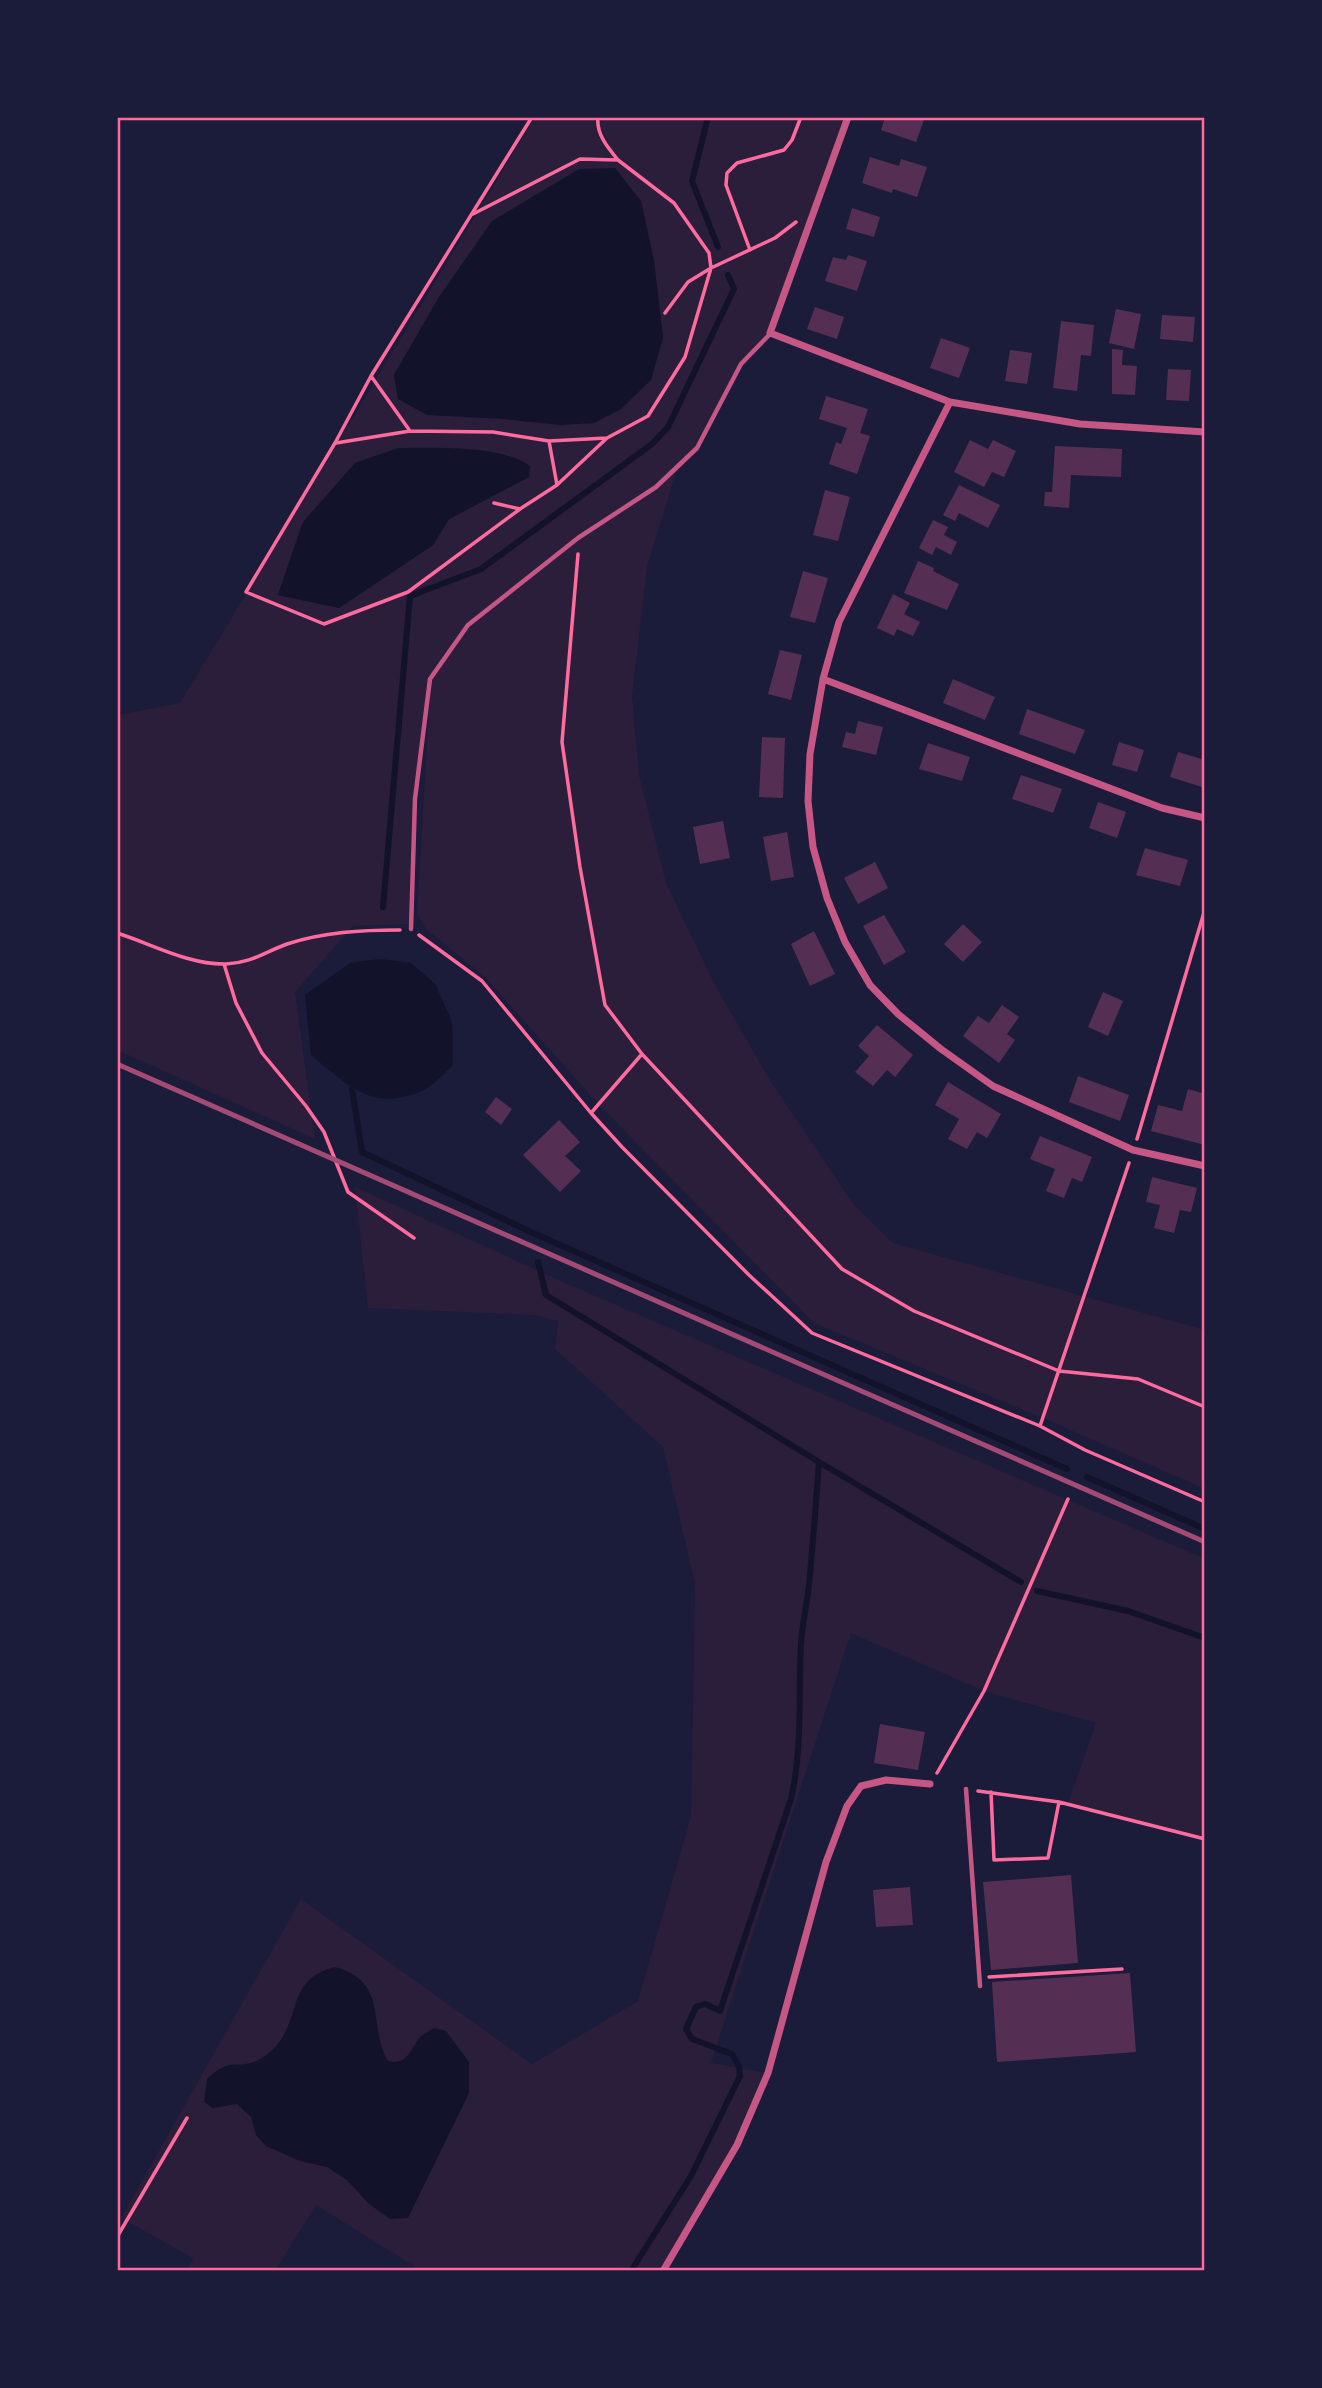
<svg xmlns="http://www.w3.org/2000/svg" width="1322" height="2388" font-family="Manrope,sans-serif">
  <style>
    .green { fill: #2a1e3b; fill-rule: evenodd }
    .water { fill: #12122b }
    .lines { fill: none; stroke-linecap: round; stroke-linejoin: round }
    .stream { stroke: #12122b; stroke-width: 6 }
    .building { fill: #542f53 }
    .path { stroke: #ff6b9d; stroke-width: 3.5 }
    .service { stroke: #c65784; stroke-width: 4.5 }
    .minor { stroke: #c65784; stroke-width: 7 }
    .rail { stroke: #a44b75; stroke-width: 5 }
    .neatline { fill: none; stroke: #ff6b9d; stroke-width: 2.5 }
  </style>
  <rect width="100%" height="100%" fill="#1b1b3a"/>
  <path class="green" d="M535 117H847L770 332 740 365 697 448 675 475 647 567 632 696 639 775 666 883 715 985 771 1082 854 1205 893 1243 1205 1330V1489L1043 1418 814 1323 601 1107 484 976 426 929 417 913 430 694 415 799 410 924 353 926 295 992 315 1139 117 1050V715L180 703ZM641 201 654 261 663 338 561 425 504 419 398 399 394 375 439 297ZM529 477 449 519 433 545 339 608 278 595 303 522Z
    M355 1187 563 1282 1205 1559V1839L1068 1804 1096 1723 984 1691 851 1633 711 2063 767 2073 737 2145 660 2271H412L414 2266 316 2205 275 2271H187L193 2258 121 2218 301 1899 532 2064 638 2001 691 1816 695 1584 663 1447 555 1349 558 1321 534 1315 368 1308Z"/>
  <path class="water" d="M615 168 641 201 654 261 663 338 651 380 621 409 594 423 561 425 504 419 427 415 398 399 394 375 439 297 492 221 579 169Z
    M398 448C435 448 501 445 530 466L529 477 449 519 433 545 339 608 278 595 303 522 355 463Z
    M380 959 411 963 435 984 452 1021 453 1065C445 1072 434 1085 424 1090 372 1113 349 1086 311 1055L305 995 350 963Z
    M335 1967C390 1982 367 2026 388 2061 406 2066 411 2050 419 2038 423 2034 429 2031 434 2028L446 2031 469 2062V2093L408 2218 390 2219 368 2203 347 2180 327 2167 300 2161 266 2146 256 2135 251 2117 237 2104 213 2108 204 2102 207 2079C214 2073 220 2067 229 2065 234 2064 240 2065 245 2064 257 2063 269 2054 277 2045 302 2015 287 1979 335 1967Z"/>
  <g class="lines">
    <path class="stream" d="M708 117 692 181 718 247
      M383 907 410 596 481 569 652 444 668 427 734 289 728 275
      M352 1089 362 1152 533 1233 1067 1469
      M538 1262 546 1295 819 1462 1021 1582
      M1087 1477 1205 1529
      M1037 1591 1128 1611 1205 1638
      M631 2271 691 2176 740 2076 739 2066 732 2054 692 2039 686 2029 696 2007 705 2004 720 2011 791 1799C803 1746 798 1697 801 1644 802 1624 807 1605 809 1585 813 1544 816 1503 819 1462"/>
  </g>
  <path class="building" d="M885 117H915L924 120 916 142 881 130Z
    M870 157 899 166 901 159 927 167 917 197 893 189 892 193 862 183Z
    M852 208 880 217 874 237 846 229Z
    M848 255 867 261 857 291 825 281 833 257 846 260Z
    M815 307 844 317 837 339 807 329Z
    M1116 309 1141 314 1134 349 1109 343Z
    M1162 315 1195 317 1193 342 1160 339Z
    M1061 321 1094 325 1091 356 1081 355 1077 391 1053 388Z
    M941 338 970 348 959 378 930 368Z
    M1112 349 1123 350 1122 365 1137 366 1135 395 1112 394Z
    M1010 350 1032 353 1027 384 1005 381Z
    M1168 369 1191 370 1189 401 1166 400Z
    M826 396 868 409 860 433 870 436 857 474 829 464 836 442 841 444 847 428 819 419Z
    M970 440 988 449 993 440 1016 451 1004 477 992 472 984 487 954 472Z
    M1055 446 1122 449 1121 477 1071 475 1069 508 1044 506 1045 492H1052Z
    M959 485 1000 505 988 528 959 513 955 521 943 515Z
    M825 490 850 497 838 541 813 535Z
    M933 520 948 527 944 535 957 542 951 555 936 547 932 555 919 548Z
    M918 561 934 568 933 571 959 584 947 610 904 593Z
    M803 571 828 578 815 623 790 617Z
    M893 594 910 603 904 614 920 622 913 636 897 629 894 636 877 628Z
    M780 650 802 655 791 700 768 694Z
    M953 679 995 697 985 720 943 703Z
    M1027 709 1085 730 1075 754 1019 734Z
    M858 721 883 727 876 755 842 747 846 732 855 734Z
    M762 737 785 738 783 798 759 797Z
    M1119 742 1144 750 1137 772 1112 765Z
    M928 743 970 757 962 781 919 769Z
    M1178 752 1205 760V788L1170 777Z
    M1021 775 1062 789 1053 813 1012 799Z
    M1098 802 1126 812 1117 838 1089 828Z
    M723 821 730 858 700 864 693 827Z
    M787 832 794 877 771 881 763 837Z
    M1145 848 1188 860 1180 886 1136 875Z
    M875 862 888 888 858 904 844 878Z
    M884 915 906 952 884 965 863 926Z
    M963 924 982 942 963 962 944 944Z
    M814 931 835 974 810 986 791 944Z
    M1103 992 1123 1001 1108 1036 1088 1027Z
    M1002 1005 1019 1017 1007 1034 1015 1040 999 1063 963 1036 978 1016 989 1023Z
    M877 1025 913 1055 895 1077 887 1070 873 1086 855 1072 869 1056 858 1046Z
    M1078 1076 1129 1095 1120 1121 1069 1102Z
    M948 1082 1001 1114 987 1138 977 1132 967 1149 948 1139 959 1119 935 1105Z
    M1188 1089 1205 1094 1203 1117 1205 1118V1145L1151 1131 1158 1105 1182 1111Z
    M496 1097 512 1109 501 1125 485 1112Z
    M559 1120 580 1142 565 1156 581 1171 560 1192 523 1155Z
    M1040 1136 1092 1157 1082 1182 1072 1178 1064 1198 1046 1191 1055 1169 1030 1159Z
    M1152 1177 1197 1188 1191 1212 1180 1210 1174 1233 1154 1228 1160 1205 1146 1202Z
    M880 1724 925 1732 918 1770 874 1763Z
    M1071 1875 1078 1963 991 1970 983 1882Z
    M910 1887 913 1925 876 1927 873 1890Z
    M1130 1973 1136 2052 997 2062 992 1982Z"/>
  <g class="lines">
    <path class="path" d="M598 117C596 134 608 148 618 160
      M471 215 580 159 618 160 674 203 709 253 711 268 688 282 665 313
      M750 250 726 185 727 173 737 163 784 150 792 140 801 117
      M371 376 410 431 493 432 549 441
      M336 443 410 431
      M557 485 549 441 607 438
      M494 503 520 509 557 485 607 438 648 416 685 357 711 268 775 238 796 222
      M520 509 408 592 324 624 246 592 335 443 371 376 532 117
      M578 554 562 742 580 867 605 1005 642 1054 842 1269 914 1311 1059 1371 1138 1379 1205 1407
      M117 933C152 944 189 965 226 964 251 963 265 952 287 944 324 932 361 930 400 930
      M419 935 482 981 591 1113 622 1147 749 1275 812 1333 1040 1426 1085 1450 1205 1502
      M224 964 236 1003 262 1053 306 1106 324 1132 348 1192 414 1238
      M591 1113 642 1054
      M1137 1139 1205 909
      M1040 1426 1129 1163
      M937 1773 984 1691 1068 1499
      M978 1791 1059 1802 1205 1839
      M991 1792 994 1860 1048 1858 1059 1802
      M989 1977 1122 1969
      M117 2237 187 2118"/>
    <path class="service" d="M411 929 415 799 430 679 468 625 578 538 656 487 697 448 741 364 770 334
      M966 1789 980 1986"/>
    <path class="minor" d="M848 117 770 333 950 402 1080 424 1205 432
      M950 402 839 622 823 679 810 754 808 801 813 847 827 898 845 942 870 985 898 1014 941 1049 993 1086 1133 1150 1205 1166
      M823 679 1162 808 1205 818
      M663 2271 737 2145 768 2073 826 1862 847 1806 861 1786 886 1780 930 1784"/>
    <path class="rail" d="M117 1064 1205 1542"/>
  </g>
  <rect width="1322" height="2388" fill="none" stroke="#1b1b3a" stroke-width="238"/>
  <rect x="119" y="119" width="1084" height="2150" class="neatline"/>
</svg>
